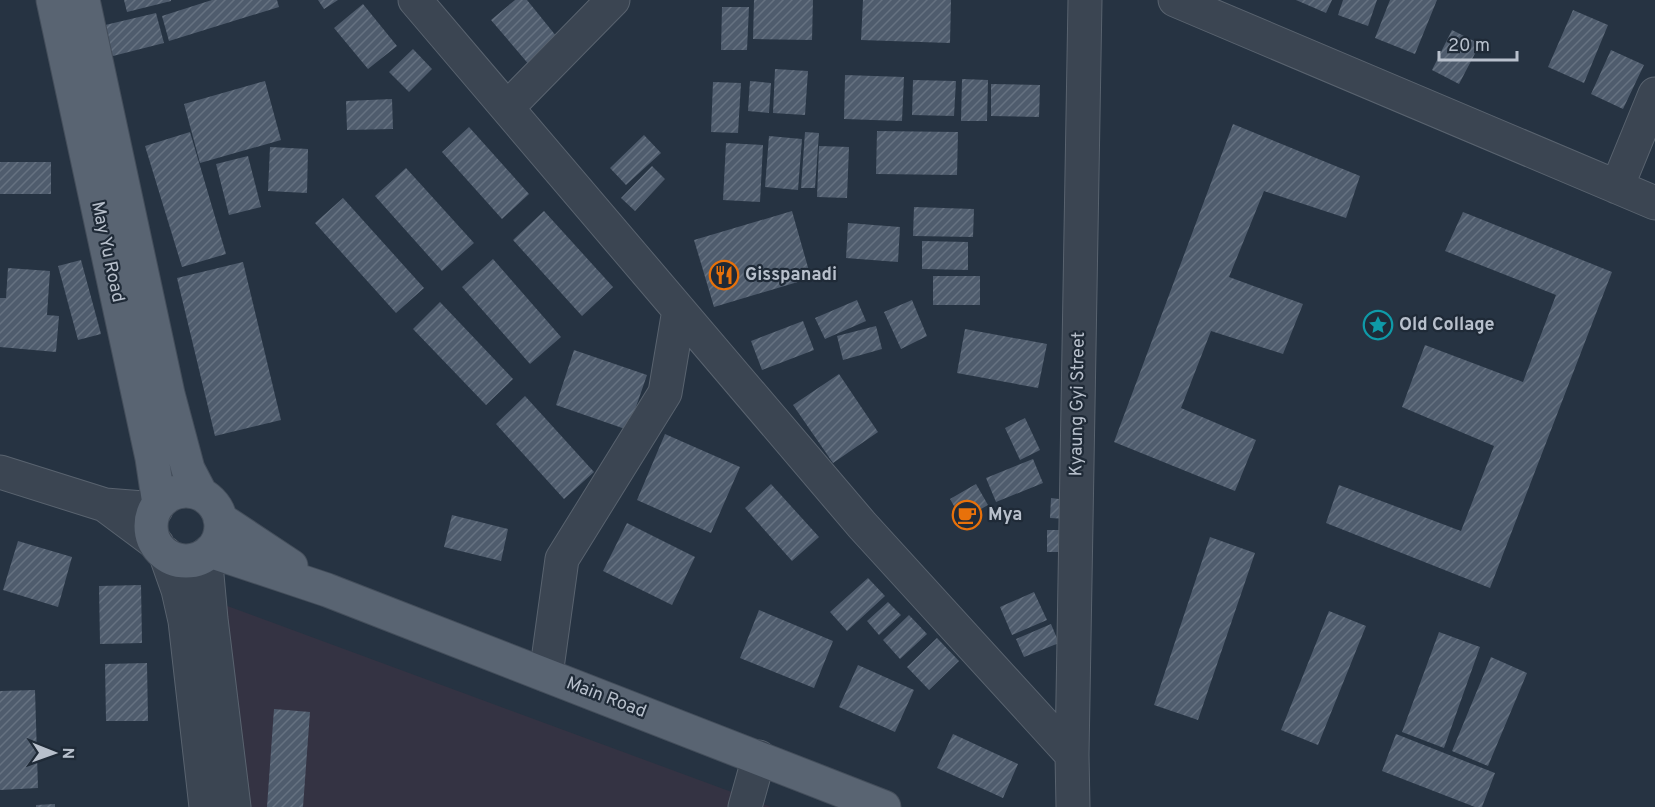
<svg xmlns="http://www.w3.org/2000/svg" width="1655" height="807" font-family="Overpass,sans-serif">
  <style>
    .medical { fill: #343343 }
    .building { fill: url(#building-hatch) }
    .lines { fill: none; stroke-linecap: round; stroke-linejoin: round }
    .minor-casing { stroke: #59636f; stroke-width: 35 }
    .major-casing { stroke: #444e5b; stroke-width: 35 }
    .minor { stroke: #3b4552; stroke-width: 33 }
    .major { stroke: #596472; stroke-width: 33 }
    .labels { text-anchor: middle; dominant-baseline: central; stroke-width: 4.5; stroke-linejoin: round; paint-order: stroke }
    .street-label { font-size: 18px; fill: #b8c0cc; stroke: #1f2a37 }
    .poi-label { font-size: 18px; font-weight: bold; fill: #b8c0cc; stroke: #1f2a37; text-anchor: start }
  </style>
  <defs>
    <pattern id="building-hatch" width="6" height="6" patternUnits="userSpaceOnUse" patternTransform="scale(1.5)"><rect width="6" height="6" fill="#4f5c6d"/><path d="M-1 1l2-2M0 6l6-6M5 7l2-2" fill="none" stroke="#667281"/></pattern>
  </defs>
  <rect width="100%" height="100%" fill="#263342"/>
  <path class="medical" d="M222 604 748 798 771 807H250Z"/>
  <path class="building" d="M124 0H171V1L127 12Z
    M212 0H277L279 7 169 41 162 16Z
    M318 0H338L324 9Z
    M515 0H527L561 42 531 67 491 20Z
    M754 0H813L812 40 753 39Z
    M863 0H951L950 43 861 40Z
    M1296 0H1332L1326 13Z
    M1343 0H1377L1368 26 1338 15Z
    M1390 0H1437L1415 54 1375 38Z
    M363 4 397 46 368 69 334 28Z
    M722 7H749L747 50H721Z
    M1573 10 1608 25 1584 83 1548 67Z
    M156 13 164 43 109 57 101 26Z
    M1452 30 1480 44 1459 84 1432 70Z
    M413 49 432 69 409 92 389 72Z
    M1611 50 1644 65 1623 109 1591 94Z
    M775 69 808 71 805 115 773 113Z
    M845 75 904 77 902 121 844 119Z
    M962 79 988 80 987 121H961Z
    M913 80 956 81 954 116 912 115Z
    M265 81 281 140 200 163 184 104Z
    M750 81 771 83 769 113 748 111Z
    M713 82 741 83 738 133 711 132Z
    M991 84 1040 85 1039 117 991 116Z
    M392 99 393 129 347 130 346 101Z
    M1233 124 1360 176 1346 218 1264 191 1229 277 1303 304 1283 354 1211 331 1181 408 1256 440 1235 491 1114 442Z
    M469 127 529 194 502 219 442 152Z
    M877 131 958 132 957 175 876 174Z
    M190 132 226 254 182 267 145 146Z
    M805 132 819 133 815 188H801Z
    M644 135 661 153 626 185 610 168Z
    M769 136 802 139 798 190 765 187Z
    M726 143 763 145 760 202 723 200Z
    M819 146 849 147 847 198 817 197Z
    M270 147 308 149 307 193 268 191Z
    M248 156 261 207 229 215 216 164Z
    M0 162H51V194H0Z
    M652 166 665 179 635 211 621 198Z
    M406 168 474 243 442 271 375 196Z
    M343 198 424 288 396 313 315 223Z
    M914 207 974 209 973 237 913 236Z
    M544 211 613 287 582 316 513 240Z
    M792 211 811 278 714 307 694 240Z
    M1463 212 1612 272 1490 588 1326 523 1339 485 1461 531 1494 446 1402 407 1425 345 1523 382 1556 295 1445 251Z
    M848 223 900 227 898 262 846 258Z
    M922 241 968 242V270L922 269Z
    M493 259 561 337 530 364 462 287Z
    M81 260 101 334 78 340 58 266Z
    M243 262 281 420 215 436 177 278Z
    M8 268 50 271 47 315 59 316 56 352 0 347V298H6Z
    M933 276H980V305H933Z
    M857 300 866 321 825 339 815 318Z
    M912 300 927 336 901 349 884 312Z
    M440 302 513 379 486 405 413 329Z
    M803 321 814 350 762 370 751 341Z
    M876 326 882 349 843 360 837 336Z
    M965 329 1047 344 1038 388 957 373Z
    M574 350 647 375 628 430 556 405Z
    M839 374 878 432 833 463 793 405Z
    M525 396 594 472 564 499 496 424Z
    M1025 418 1040 450 1020 460 1005 428Z
    M665 434 740 467 711 533 637 500Z
    M1033 459 1043 483 996 502 986 478Z
    M771 484 819 537 792 561 745 508Z
    M976 484 988 505 962 520 950 499Z
    M1051 498 1067 500V519L1050 518Z
    M452 515 508 529 501 561 444 547Z
    M627 523 695 557 672 605 603 571Z
    M1047 530H1065L1066 552H1047Z
    M1210 537 1255 553 1198 720 1154 705Z
    M18 541 72 557 58 607 3 590Z
    M868 578 885 596 847 631 830 612Z
    M141 585 142 643 100 644 99 586Z
    M1034 592 1047 620 1012 635 1000 607Z
    M888 602 901 615 879 635 867 621Z
    M759 610 833 641 814 688 740 658Z
    M1329 611 1366 626 1318 745 1281 730Z
    M909 615 927 634 900 659 883 640Z
    M1051 624 1059 643 1024 657 1016 639Z
    M1439 632 1480 647 1444 748 1402 732Z
    M937 638 959 661 929 690 907 667Z
    M1491 657 1527 673 1488 766 1452 751Z
    M147 663 148 721H106L105 664Z
    M858 665 914 690 895 732 839 707Z
    M35 690 38 788 0 790V691Z
    M274 709 310 712 303 807H267Z
    M953 734 1018 764 1003 798 937 768Z
    M1396 734 1495 773 1482 807H1475L1382 771Z
    M55 804V807H36V805Z"/>
  <g class="lines">
    <g class="minor-casing">
      <path id="minor" d="M415 0 862 525 1072 755
        M1175 0 1655 203
        M507 108 613 0
        M1617 187 1655 94
        M0 472 105 505 156 509
        M106 506 157 544
        M165 553 178 590 185 621 206 807
        M208 553 207 575 211 619 234 807
        M546 675 562 559 665 393 679 310
        M745 807 759 757
        M1073 807 1072 755 1085 0"/>
    </g>
    <g class="major-casing">
      <path id="major" d="M53 0 152 458 159 504
        M83 0 168 394 188 469 201 494
        M151 526a35 35 0 1 1 70 0a35 35 0 1 1-70 0Z
        M220 519 291 566
        M210 551 327 590 884 807"/>
    </g>
    <use href="#minor" class="minor"/>
    <use href="#major" class="major"/>
  </g>
  <defs>
    <g id="restaurant-ring" transform="scale(1.5)"><circle r="9.5" fill="#1f2a37" stroke="#e8710a" stroke-width="1.5"/><path d="M-5-6h1v4h1v-4h1v4h1v-4h1v5L-1.5 .5V6h-2V.5L-5-1ZM5-6V6H3V1.5H1.5Q1.5-4 5-6Z" fill="#e8710a"/></g>
    <g id="sight-ring" transform="scale(1.5)"><circle r="9.5" fill="#1f2a37" stroke="#0f9aa8" stroke-width="1.5"/><path d="M0-6L1.8-2.2L6-1.7L2.9 1.2L3.7 5.4L0 3.3L-3.7 5.4L-2.9 1.2L-6-1.7L-1.8-2.2Z" fill="#0f9aa8"/></g>
    <g id="cafe-ring" transform="scale(1.5)"><circle r="9.5" fill="#1f2a37" stroke="#e8710a" stroke-width="1.5"/><path d="M-5.5-4.5H6V0H3Q3 3.5 0 3.5H-2.5Q-5.5 3.5-5.5 0ZM3-3.2v2h1.7v-2ZM-6 4.5H4V6H-6Z" fill="#e8710a"/></g>
  </defs>
  <g fill-rule="evenodd">
    <use href="#restaurant-ring" x="724" y="275"/>
    <use href="#sight-ring" x="1378" y="325"/>
    <use href="#cafe-ring" x="967" y="515"/>
  </g>
  <g class="labels">
    <g class="street-label">
      <text transform="translate(107 252) rotate(78)">May Yu Road</text>
      <text transform="translate(1078 404) rotate(-89)">Kyaung Gyi Street</text>
      <text transform="translate(606 698) rotate(21)">Main Road</text>
    </g>
    <g class="poi-label">
      <text x="745" y="275">Gisspanadi</text>
      <text x="1399" y="325">Old Collage</text>
      <text x="988" y="515">Mya</text>
    </g>
  </g>
  <g transform="translate(54 753) rotate(91)" stroke="#1f2a37" stroke-width="4.5" paint-order="stroke">
  <path d="M0-4.5L10 22L0 15L-10 22Z" fill="#b8c0cc"/>
  <text y="-9" font-size="16" font-weight="bold" text-anchor="middle" fill="#b8c0cc">N</text>
  </g>
  <path d="M1439 51v9h78v-9" fill="none" stroke="#b8c0cc" stroke-width="3"/>
  <text x="1448" y="51" font-size="18" fill="#b8c0cc" stroke="#1f2a37" stroke-width="4.5" paint-order="stroke">20 m</text>
</svg>
